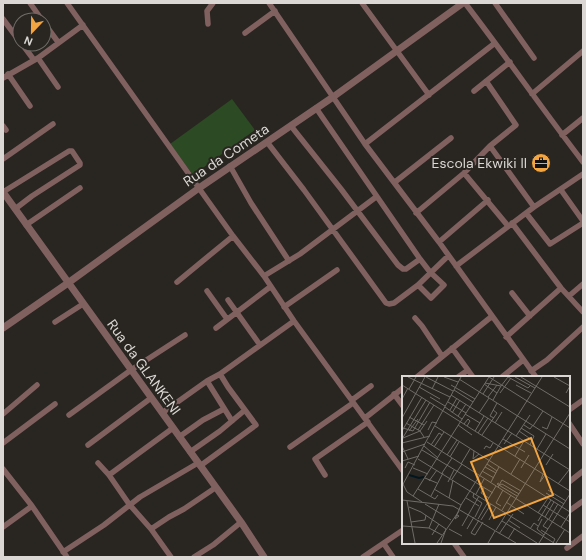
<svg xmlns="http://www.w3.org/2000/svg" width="586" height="560" font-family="'DM Sans',sans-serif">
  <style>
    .green { fill: #2c4a23 }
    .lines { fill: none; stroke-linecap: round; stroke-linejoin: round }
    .minor { stroke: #816160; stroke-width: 5.5 }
    .tertiary { stroke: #816160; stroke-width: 7 }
    .labels { text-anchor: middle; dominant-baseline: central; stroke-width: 4; stroke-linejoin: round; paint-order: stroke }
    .street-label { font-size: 14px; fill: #dad7d4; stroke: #292520 }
    .poi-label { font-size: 14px; fill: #dad7d4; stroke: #292520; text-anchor: end }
    .inset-river { fill: none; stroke: #00171f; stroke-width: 2 }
    .inset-road { fill: none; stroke: #706c68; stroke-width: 1 }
    .view { fill: #f2a540; fill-opacity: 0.15; stroke: #f2a540; stroke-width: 2 }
    .inset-edge { fill: none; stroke: #dad7d4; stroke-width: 2 }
  </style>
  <rect width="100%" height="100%" fill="#292520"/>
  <path class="green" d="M232 99 255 130 193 175 170 144Z"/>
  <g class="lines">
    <path class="minor" d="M30 3 42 20
      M67 3 233 236 264 276 294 321 403 471
      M269 3 365 144 439 242 536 377
      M362 3 429 95
      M465 3C505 55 543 110 583 162
      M495 3 534 58
      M3 19 20 42
      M44 23 58 42
      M208 24 207 11 213 3
      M245 33 275 11
      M22 44 34 60
      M38 58 58 87
      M8 74 30 106
      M3 78 38 58 83 25
      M474 91 510 62
      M532 94 583 51
      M316 108 420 259 430 272 444 285 431 298 418 285
      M3 126 6 130
      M291 126 341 189 398 265 403 269H406L420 259
      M562 135 583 118
      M267 142 304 190 386 303 389 304 394 303 418 285 448 256
      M365 144 495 43
      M490 146 534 207
      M3 159 53 124
      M230 166 251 203 289 261
      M464 173 508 226
      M395 182 451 138
      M561 190 583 221
      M3 192 69 151H72L80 163V165L32 196 15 209
      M416 213 464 173 490 146 516 125 486 81
      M526 213 550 244 583 223
      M512 223 561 288 583 312
      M26 225 80 188
      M439 242 488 200
      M456 266 534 207 583 174
      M264 276 300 254 376 197
      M177 282 233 236
      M207 291 227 319
      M512 293 530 316
      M569 296 583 284
      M228 300 260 345
      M284 307 337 270
      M415 318 422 326 442 356
      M55 322 83 304
      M216 328 270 287
      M506 337 561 288
      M452 348 473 377
      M531 371 547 360 583 327
      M417 377 491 317
      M458 377 468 370
      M502 377 523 360
      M207 381 232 421
      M394 394 403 406
      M352 400 371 386
      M569 410 583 400
      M162 413 207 381 220 374 294 321
      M3 414 37 385
      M69 415 131 370 185 335
      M365 418 403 388
      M569 423 583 444
      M179 437 203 420 224 409
      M3 443 55 404
      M88 445 151 398
      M290 447 353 403
      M190 452 220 431 245 410
      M98 463 109 475 129 504 151 529 171 557
      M200 466 256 425 228 387 220 374
      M3 469 32 506 67 557
      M109 475 173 428
      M325 475 315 459 368 422
      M569 482 583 471
      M569 511 583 501
      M3 527 32 506
      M151 529 169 517 184 509 215 488
      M454 543 464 557
      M384 544 393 557
      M567 548 583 536
      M63 552 104 525 140 497 198 463
      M194 557 213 545 241 522
      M363 557 403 530"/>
    <path class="tertiary" d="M3 192 241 522 264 557
      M3 328 68 283 199 188 333 97 463 3"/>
  </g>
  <defs>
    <g id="office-disc" transform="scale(1)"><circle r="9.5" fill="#f2a540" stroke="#292520"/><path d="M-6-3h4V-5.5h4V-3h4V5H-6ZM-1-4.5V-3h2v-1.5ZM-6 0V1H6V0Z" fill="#111"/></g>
  </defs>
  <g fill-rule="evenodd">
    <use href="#office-disc" x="541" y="163"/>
  </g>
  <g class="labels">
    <g class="street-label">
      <text transform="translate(226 155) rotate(-34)">Rua da Cometa</text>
      <text transform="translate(144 367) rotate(54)">Rua da GLANKENI</text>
    </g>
    <g class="poi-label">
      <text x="527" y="163">Escola Ekwiki II</text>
    </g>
  </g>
  <g transform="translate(402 376)">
    <rect width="168" height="168" fill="#292520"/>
    <path class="inset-river" d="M7 99 17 102 22 101"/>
    <path class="inset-road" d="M6 1 48 21M24 1 51 15M42 1 56 6M87 1 168 52M106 1 126 12 128 10M113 1 133 12M119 1 168 31M152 1 168 10 164 17M57 3 168 73M83 7 99 10 106 1M82 8 95 17M0 9 168 115M49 9 73 23M114 9 129 17M17 11 38 23M7 13 14 1M30 13 36 1M52 14 71 26M98 17 109 2M81 18 92 1M49 19 168 94M28 21 43 30M86 21 95 9M0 23 6 12M91 24 99 10M46 26 64 37M43 31 60 43M48 34 55 22M50 37 58 24M77 37 87 22M63 38 78 47M56 40 64 28M7 41 22 49M0 42 23 1M92 42 88 40 95 27M4 47 18 55 22 61M93 47 100 36M62 48 66 43 68 45 65 50M56 49 70 59M122 49 128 53 131 49M33 50 168 136M131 50 141 35M140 51 145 53 150 41M1 52 11 55 28 26M119 52 132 60 128 69M16 54 32 29M26 54 30 46 35 47M0 55 20 21M7 55 16 43M18 55 25 45M73 55 82 40M117 55 130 64M76 57 86 42M80 59 95 37 91 34M114 60 128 39M1 62 18 55M0 63 24 24M101 63 123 76M25 66 168 157M0 67 28 60M102 68 110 57M29 69 37 57 40 59M0 70 6 83M22 70 36 82M32 71 42 56M82 73 84 70 88 72 91 67M135 73 144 58M20 74 91 117M72 75 71 83 77 78M0 76 23 68M45 79 55 64M113 80 122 65M48 81 57 66M16 83 152 167M0 85 17 80M59 88 68 73M85 88 95 95M144 89 151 78M83 91 94 97M3 92 6 86 13 89M11 92 26 98M119 92 127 79M80 95 92 102M40 97 50 82M109 98 118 83M141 98 138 106 143 99M23 102 35 107M50 103 60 88M27 105 35 94M0 106 5 116 20 126M46 106 52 94M89 106 97 91M97 107 95 108 115 120M156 108 167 94M98 109 100 108 117 118M0 110 59 1M96 111 100 104 119 115M82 112 79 117 87 122M16 113 33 123 36 119M32 113 59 129M146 114 164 125M72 117 71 121 80 127 73 141M144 117 162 128M74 118 82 103M11 120 87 1M29 120 41 97M47 122 51 104M64 122 77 130M0 124 51 130 114 167M5 125 13 167M85 125 94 110M104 126 122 138M23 128 49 144M141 129 168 146M99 130 94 127 101 114M7 131 19 136 44 153 39 167M100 134 109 119M136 137 146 122M55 139 57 140 53 143 59 129 140 1M143 141 152 126M76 143 86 126M140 143 135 153 142 159M146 143 141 150 146 153M147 143 156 128M77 144 69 157 73 159 81 146M79 144 89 128M87 144 94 131M106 144 118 152M100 145 135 167M136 145 149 124M9 146 23 144 24 139M1 150 27 152 40 159M60 150 77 120M159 151 168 137M27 152 37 128M47 153 60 160M65 153 72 141M128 153 132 147 136 150M94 154 168 37M139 154 153 163 151 167M97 158 111 138M30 159 37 148M106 163 113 152M35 167 57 135M86 167 93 155M137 167 168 118M154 167 163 153"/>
    <path class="view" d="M129 62 151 119 92 142 69 86Z"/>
    <rect width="168" height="168" class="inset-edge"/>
  </g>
  <rect width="586" height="560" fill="none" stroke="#dad7d4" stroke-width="8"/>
  <g transform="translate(32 32) rotate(202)"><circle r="19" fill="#292520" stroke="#706c68"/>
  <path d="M0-3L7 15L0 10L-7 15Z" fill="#f2a540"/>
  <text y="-6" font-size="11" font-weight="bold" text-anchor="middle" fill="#dad7d4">N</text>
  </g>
</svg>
